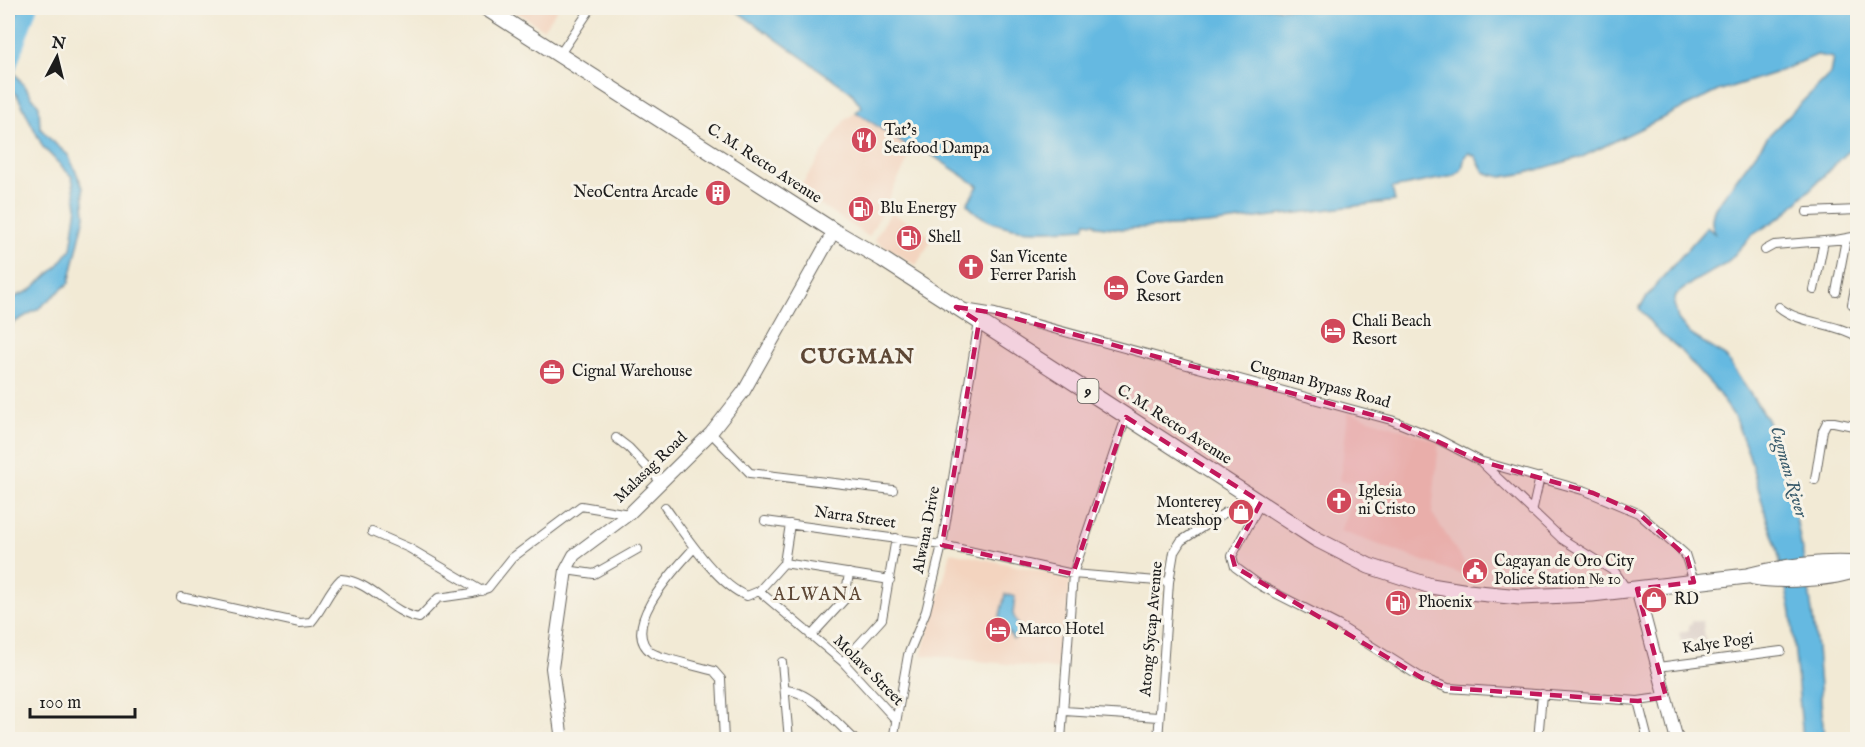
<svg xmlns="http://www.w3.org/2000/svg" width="1865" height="747" font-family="'IM FELL English',serif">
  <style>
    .built { fill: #f3d4bf }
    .industrial { fill: #cfc0bb }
    .water { fill: #65b9e1; stroke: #406a7e; stroke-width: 1.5 }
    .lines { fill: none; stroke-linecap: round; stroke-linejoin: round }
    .river { stroke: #65b9e1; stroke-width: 12 }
    .street-casing { stroke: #67645d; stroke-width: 10 }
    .secondary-casing { stroke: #67645d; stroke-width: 14 }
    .highway-casing { stroke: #67645d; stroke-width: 17 }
    .street { stroke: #fff; stroke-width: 8 }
    .secondary { stroke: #fff; stroke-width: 12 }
    .highway { stroke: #fff; stroke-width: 15 }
    .marked { fill: #c2185b; fill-opacity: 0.2; stroke: #c2185b; stroke-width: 4.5; stroke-dasharray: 12 8; stroke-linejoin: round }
    .labels { text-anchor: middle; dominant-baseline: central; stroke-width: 6; stroke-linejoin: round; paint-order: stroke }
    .shield { fill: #f7f3e8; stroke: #5e5c59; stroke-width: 1.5 }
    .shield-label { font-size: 15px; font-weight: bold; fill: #1c1c1c }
    .poi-label { font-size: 16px; fill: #1c1c1c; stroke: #f7f3e8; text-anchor: start }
    .street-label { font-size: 16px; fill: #1c1c1c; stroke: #f7f3e8 }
    .water-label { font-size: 18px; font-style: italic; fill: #395b6b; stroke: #f7f3e8 }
    .neighbourhood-label { font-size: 18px; letter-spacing: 1.5px; fill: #5d4735; stroke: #f7f3e8 }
    .district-label { font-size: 22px; font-weight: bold; letter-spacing: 1.5px; fill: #5d4735; stroke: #f7f3e8 }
  </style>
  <rect width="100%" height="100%" fill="#f7f3e8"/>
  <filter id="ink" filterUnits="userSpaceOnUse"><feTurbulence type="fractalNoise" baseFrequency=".0167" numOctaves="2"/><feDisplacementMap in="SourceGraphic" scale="12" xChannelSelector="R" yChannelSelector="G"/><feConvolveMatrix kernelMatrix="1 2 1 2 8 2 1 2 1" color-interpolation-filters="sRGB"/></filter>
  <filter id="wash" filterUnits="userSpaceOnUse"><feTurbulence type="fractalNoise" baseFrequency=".008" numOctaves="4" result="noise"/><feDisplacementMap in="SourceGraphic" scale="24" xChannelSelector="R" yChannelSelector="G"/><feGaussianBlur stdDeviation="1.35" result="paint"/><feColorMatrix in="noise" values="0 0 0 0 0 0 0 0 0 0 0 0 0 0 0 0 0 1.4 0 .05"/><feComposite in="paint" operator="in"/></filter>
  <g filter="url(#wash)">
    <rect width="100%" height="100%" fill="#f2ead5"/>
    <path class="built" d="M511 8H558L543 29Z
      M856 112 913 150 869 237 798 190 844 121Z
      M891 212 933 238 916 265 874 240Z
      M1348 412 1439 442 1432 513 1467 567 1463 575 1340 531 1359 483 1340 481Z
      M951 552 1070 577 1065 670 921 655 937 605Z"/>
    <path class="industrial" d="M1692 621H1703L1706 648 1700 647 1698 640 1681 642 1679 633 1689 630V625L1692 624Z"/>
    <path class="water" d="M19 8H36L17 34 14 72 39 106 40 128 52 141 68 155 83 187 85 216 69 283 38 309 8 326V304L17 296 29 291 56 268 71 249 77 206 72 177 43 147 17 95 8 86V32Z
      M737 8H1857V143L1784 215 1752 235 1726 264 1693 282 1676 295 1674 304 1678 319 1690 334 1725 356 1765 416 1779 444 1790 485 1808 582 1817 648 1824 739H1803L1791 612 1777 548 1768 523 1749 455 1734 416 1716 390 1677 347 1658 332 1639 308 1655 286 1707 227 1715 234C1711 224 1711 218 1715 208L1770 134 1830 74 1833 58 1817 55 1778 72 1718 91 1582 157 1526 173 1502 177 1489 174 1484 172 1475 156 1469 153 1465 156 1462 169 1454 176 1392 188 1395 201 1208 224 1121 229 1097 226 1094 223 1086 222 1084 228C1046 231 994 236 967 204L978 186 917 145 913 150 856 112 862 107 851 92 735 10Z
      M1005 594 1015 597 1013 614 1022 635 1013 639 999 619Z"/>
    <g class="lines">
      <path class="river" d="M8 74 31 8"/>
    </g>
  </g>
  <g filter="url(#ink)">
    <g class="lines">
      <g class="street-casing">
        <path id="street" d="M560 54 591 8
          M1807 212 1858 210
          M1765 250 1774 245 1836 240 1858 236
          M1814 290 1824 241
          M1836 292 1846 239
          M1852 304 1858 273
          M1779 307C1799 324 1834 322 1858 337
          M964 308 995 313 1391 420 1436 438 1480 461 1562 539 1615 572 1627 590
          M711 433 750 473 893 490
          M616 438 629 448 662 483
          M1483 462 1586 491 1638 513 1685 554 1694 582
          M1815 480 1823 430 1827 422H1834L1858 427
          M1261 502 1232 556 1235 567 1261 586 1338 625 1422 678 1448 688 1638 701 1666 697
          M665 507C683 532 718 586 747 596L759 591 843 662 896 720
          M1232 509 1252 496
          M1532 512 1540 477
          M765 521 942 545 1073 574 1169 582
          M372 532 409 548 482 591
          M694 548C677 567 617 628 652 653 660 658 701 667 714 671L721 679 724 740
          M784 563 890 580
          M566 570 594 574 638 549
          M759 591 784 563 790 524
          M181 597 300 623 311 622C323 609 328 591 341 579 371 581 390 613 419 618L438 598 473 593 488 588 512 558 581 506 629 514
          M811 636 845 599 849 573
          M782 662 789 740
          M843 662 882 619 896 538
          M1658 667 1781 651
          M785 690C809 690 837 723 855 740
          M1638 701 1648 740
          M1064 711 1159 717
          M893 740 908 655 926 611 942 545 979 322
          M1061 740 1073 574 1126 417
          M1158 740 1169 582 1174 552 1181 541 1226 512
          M1538 740 1542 694"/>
      </g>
      <g class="secondary-casing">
        <path id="secondary" d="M1637 589 1677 740
          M562 740 552 668 566 570 574 555 629 514 711 433 744 391 834 231"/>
      </g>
      <g class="highway-casing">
        <path id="highway" d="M486 8 834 231 882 259 1098 398 1316 539 1369 566 1431 586 1468 592 1520 597 1592 594 1747 576C1780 567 1823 561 1858 564
          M1753 577C1780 582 1833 579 1858 569"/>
      </g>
      <use href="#street" class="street"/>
      <use href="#secondary" class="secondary"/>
      <use href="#highway" class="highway"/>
    </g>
  </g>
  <path class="marked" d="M956 307 995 313 1391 420 1480 461 1593 493 1638 513 1687 557 1694 582 1637 589 1666 697 1638 701 1448 688 1422 678 1235 567 1232 556 1261 502 1126 417 1073 574 942 545 979 322Z"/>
  <defs>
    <g id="restaurant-disc" transform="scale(1.35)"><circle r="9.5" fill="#d1495b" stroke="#f7f3e8"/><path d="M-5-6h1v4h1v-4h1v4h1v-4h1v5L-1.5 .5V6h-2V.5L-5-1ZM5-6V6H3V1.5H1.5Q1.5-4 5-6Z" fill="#fff"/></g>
    <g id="building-disc" transform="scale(1.35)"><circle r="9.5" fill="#d1495b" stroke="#f7f3e8"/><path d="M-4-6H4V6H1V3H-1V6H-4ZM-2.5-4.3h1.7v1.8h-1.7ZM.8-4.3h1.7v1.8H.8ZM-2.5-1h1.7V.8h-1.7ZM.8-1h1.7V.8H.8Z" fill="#fff"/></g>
    <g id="fuel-disc" transform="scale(1.35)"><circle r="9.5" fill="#d1495b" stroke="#f7f3e8"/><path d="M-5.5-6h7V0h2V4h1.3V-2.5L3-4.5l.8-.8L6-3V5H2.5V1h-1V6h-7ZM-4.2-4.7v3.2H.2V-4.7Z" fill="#fff"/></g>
    <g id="church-disc" transform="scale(1.35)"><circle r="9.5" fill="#d1495b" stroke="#f7f3e8"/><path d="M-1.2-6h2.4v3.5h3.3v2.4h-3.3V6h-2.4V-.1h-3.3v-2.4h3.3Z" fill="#fff"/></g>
    <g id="hotel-disc" transform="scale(1.35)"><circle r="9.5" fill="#d1495b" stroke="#f7f3e8"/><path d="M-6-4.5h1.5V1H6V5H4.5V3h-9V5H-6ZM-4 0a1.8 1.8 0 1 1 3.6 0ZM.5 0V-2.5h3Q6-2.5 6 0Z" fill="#fff"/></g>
    <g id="office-disc" transform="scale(1.35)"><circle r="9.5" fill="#d1495b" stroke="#f7f3e8"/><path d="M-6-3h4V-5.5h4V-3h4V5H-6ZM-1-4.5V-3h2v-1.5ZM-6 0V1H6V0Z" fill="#fff"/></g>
    <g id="shop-disc" transform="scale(1.35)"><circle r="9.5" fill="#d1495b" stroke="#f7f3e8"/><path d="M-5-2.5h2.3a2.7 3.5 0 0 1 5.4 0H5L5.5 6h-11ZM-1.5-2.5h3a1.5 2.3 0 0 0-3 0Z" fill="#fff"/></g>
    <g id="civic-disc" transform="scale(1.35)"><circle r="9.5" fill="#d1495b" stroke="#f7f3e8"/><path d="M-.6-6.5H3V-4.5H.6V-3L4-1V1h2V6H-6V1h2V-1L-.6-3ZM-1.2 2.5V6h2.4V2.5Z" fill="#fff"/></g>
  </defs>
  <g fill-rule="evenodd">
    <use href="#restaurant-disc" x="864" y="140"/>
    <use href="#building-disc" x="718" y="193"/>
    <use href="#fuel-disc" x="861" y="209"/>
    <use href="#fuel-disc" x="909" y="238"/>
    <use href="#church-disc" x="971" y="267"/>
    <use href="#hotel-disc" x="1116" y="288"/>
    <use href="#hotel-disc" x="1333" y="331"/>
    <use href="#office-disc" x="552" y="372"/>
    <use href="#church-disc" x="1339" y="501"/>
    <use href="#shop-disc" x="1241" y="512"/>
    <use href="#civic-disc" x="1475" y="571"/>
    <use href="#shop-disc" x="1654" y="600"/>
    <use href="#fuel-disc" x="1398" y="603"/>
    <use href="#hotel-disc" x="998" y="630"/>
  </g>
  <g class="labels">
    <rect class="shield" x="1077.5" y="379" width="21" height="24" rx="4.5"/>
    <g class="shield-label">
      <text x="1088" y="391">9</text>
    </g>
    <g class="poi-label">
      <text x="884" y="131">Tat's<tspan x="884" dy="18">Seafood Dampa</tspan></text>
      <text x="698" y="193" text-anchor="end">NeoCentra Arcade</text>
      <text x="880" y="209">Blu Energy</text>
      <text x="928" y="238">Shell</text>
      <text x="990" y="258">San Vicente<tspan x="990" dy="18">Ferrer Parish</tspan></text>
      <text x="1136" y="279">Cove Garden<tspan x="1136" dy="18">Resort</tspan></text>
      <text x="1352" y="322">Chali Beach<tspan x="1352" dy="18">Resort</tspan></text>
      <text x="572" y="372">Cignal Warehouse</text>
      <text x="1358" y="492">Iglesia<tspan x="1358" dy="18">ni Cristo</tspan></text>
      <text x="1222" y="503" text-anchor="end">Monterey<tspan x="1222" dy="18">Meatshop</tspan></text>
      <text x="1494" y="562">Cagayan de Oro City<tspan x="1494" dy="18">Police Station № 10</tspan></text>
      <text x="1674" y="600">RD</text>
      <text x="1418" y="603">Phoenix</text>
      <text x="1018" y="630">Marco Hotel</text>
    </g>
    <g class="street-label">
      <text transform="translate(764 164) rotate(33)">C. M. Recto Avenue</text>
      <text transform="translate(1320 385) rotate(15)">Cugman Bypass Road</text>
      <text transform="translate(1174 425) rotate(33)">C. M. Recto Avenue</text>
      <text transform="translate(651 468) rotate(-44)">Malasag Road</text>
      <text transform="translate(855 518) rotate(8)">Narra Street</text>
      <text transform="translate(927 530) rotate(-79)">Alwana Drive</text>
      <text transform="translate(1152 629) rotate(-85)">Atong Sycap Avenue</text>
      <text transform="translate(1718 644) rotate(-8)">Kalye Pogi</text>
      <text transform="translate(868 671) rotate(45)">Molave Street</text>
    </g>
    <g class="water-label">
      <text transform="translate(1788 472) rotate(74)">Cugman River</text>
    </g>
    <g class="neighbourhood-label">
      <text x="818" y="595">ALWANA</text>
    </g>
    <g class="district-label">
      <text x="858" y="357">CUGMAN</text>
    </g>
  </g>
  <rect width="1865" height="747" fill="none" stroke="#f7f3e8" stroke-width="30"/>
  <g transform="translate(57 57) rotate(7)" stroke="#f7f3e8" stroke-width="4.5" paint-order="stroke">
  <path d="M0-4.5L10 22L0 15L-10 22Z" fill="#1c1c1c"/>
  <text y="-9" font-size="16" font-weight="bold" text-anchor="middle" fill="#1c1c1c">N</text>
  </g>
  <path d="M30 708v9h105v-9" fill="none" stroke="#1c1c1c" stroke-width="3"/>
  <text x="39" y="708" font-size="18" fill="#1c1c1c" stroke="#f7f3e8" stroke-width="4.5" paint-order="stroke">100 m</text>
</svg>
